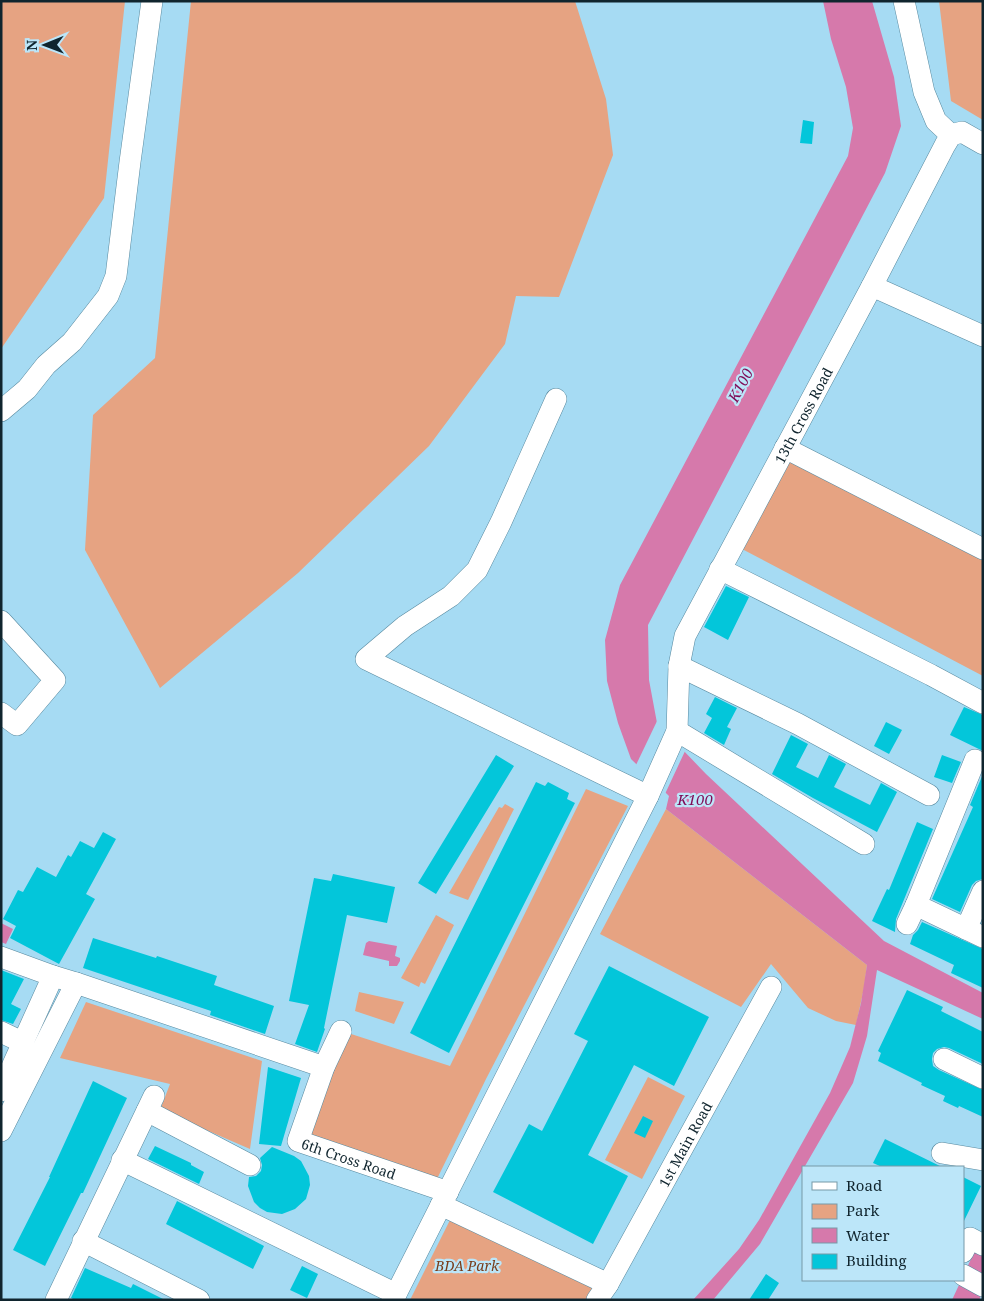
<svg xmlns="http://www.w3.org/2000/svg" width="984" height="1301" font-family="'Noto Serif',serif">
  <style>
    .green { fill: #e6a382 }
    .water { fill: #d679ab }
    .pier { fill: #a6dbf3 }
    .building { fill: #03c6da }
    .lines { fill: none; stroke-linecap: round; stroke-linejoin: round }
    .minor-casing { stroke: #57899f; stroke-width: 22 }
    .minor { stroke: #fff; stroke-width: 21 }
    .labels { text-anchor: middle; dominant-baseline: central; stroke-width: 4.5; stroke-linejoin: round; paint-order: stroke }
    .street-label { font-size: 14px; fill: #10252e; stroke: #bce6f9 }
    .park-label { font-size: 14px; font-style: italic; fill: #783c1a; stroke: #bce6f9 }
    .water-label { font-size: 15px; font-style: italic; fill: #7f0c57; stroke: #bce6f9 }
  </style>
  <rect width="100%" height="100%" fill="#a6dbf3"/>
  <path class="green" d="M1 1H125L104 198 1 349Z
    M191 1H575L606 99 613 155 559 297 516 296 505 344 429 446 298 573 160 688 85 550 93 415 155 358Z
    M939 1H983V120L951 101Z
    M791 457 983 559V676L742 549Z
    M586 789 628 806 486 1079 436 1181 307 1136 348 1033 450 1066Z
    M505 804 514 809 468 900 449 893 499 807 502 808Z
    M666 809 867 965 864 988 856 1025 836 1021 808 1008 771 964 741 1007 600 934Z
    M436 915 454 925 425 984 421 982 419 987 401 978Z
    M359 992 404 1002 394 1024 355 1011Z
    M86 1002 262 1061 250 1149 160 1110 170 1084 60 1058Z
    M648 1077 685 1096 642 1179 605 1160Z
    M451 1218 595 1288 587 1300H410Z"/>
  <path class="water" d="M823 1H872L894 77 901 126 885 173 648 625 649 680 657 723 706 774 884 941 983 993V1019L877 970 867 1036 853 1083 760 1244 713 1300H693L739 1249 759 1220 830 1093 850 1047 861 1003 867 965 666 809 669 796 631 759 618 723 607 681 605 640 620 585 848 156 853 128 846 87 831 39Z
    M1 923 13 929 6 944 1 942Z
    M369 941 397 946 395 956 400 958V961L397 966H389V961L363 955 366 943Z
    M983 1233V1292L979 1300H952Z"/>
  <path class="pier" d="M658 719 686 749 665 794 636 765Z"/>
  <path class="building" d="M803 120 814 122 812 144 800 143Z
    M726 586 749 597 728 640 704 627Z
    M715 697 737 708 727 727 731 729 724 745 704 733 712 718 706 714Z
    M964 707 983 715V751L950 735Z
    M886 722 902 730 889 754 874 746Z
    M791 735 808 744 796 767 818 778 829 755 846 764 834 787 870 805 881 783 897 792 877 832 813 798 772 774Z
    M496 755 514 766 436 894 418 883Z
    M942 755 961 762 952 783 934 777Z
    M983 774V879L976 881 972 885 960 912 932 899 973 807 970 805Z
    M536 782 545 786 548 782 569 793 567 799 575 803 449 1053 410 1033Z
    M917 822 933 829 896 919 895 932 872 921 887 889 889 890Z
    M103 832 116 839 86 894 95 899 59 964 10 938 16 926 3 919 18 890 23 892 37 867 56 877 68 855 71 857 80 841 94 848Z
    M333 874 395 887 387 923 347 915 324 1028 325 1029 317 1052 295 1044 309 1005 289 1001 314 878 331 881Z
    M922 922 983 949V988L951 973 954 965 910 944 913 935 918 930Z
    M93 938 156 958 157 956 217 976 214 985 274 1006 265 1034 210 1015 211 1011 83 968Z
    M609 966 709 1017 674 1086 634 1065 588 1155 628 1176 593 1244 493 1192 529 1124 542 1131 588 1041 574 1034Z
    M1 970 24 979 11 1004 21 1009 13 1024 1 1020Z
    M907 990 943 1007 941 1011 983 1032V1064L949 1048 944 1047 937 1049 933 1053 932 1059 933 1066 939 1070 983 1090V1117L959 1106 958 1108 943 1101 945 1096 921 1085 922 1083 878 1061 881 1053 878 1051Z
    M268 1067 301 1078 281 1146 259 1144Z
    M93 1081 127 1098 83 1193H81L45 1266 13 1250 50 1177H49Z
    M643 1116 653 1121 645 1138 634 1133Z
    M885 1139 942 1167H882L873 1163Z
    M155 1146 191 1163V1165L204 1172 199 1184 148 1159Z
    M272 1147 294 1156 301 1161 309 1176 310 1185 306 1199 295 1209 282 1214 267 1212 260 1208 254 1202 248 1186 249 1177 256 1176 261 1171 262 1165 260 1158Z
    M963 1177 981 1186 963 1223Z
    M177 1201 264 1246 253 1269 166 1224Z
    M302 1266 318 1274 307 1298 290 1290Z
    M85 1268 131 1288 133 1284 165 1300H75L71 1298Z
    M766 1274 779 1283 768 1300H749Z"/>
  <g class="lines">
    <g class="minor-casing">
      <g id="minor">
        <path d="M904 1 924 92 936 121 951 135"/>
        <path d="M872 286 983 336"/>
        <path d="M556 399 501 522 477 570 451 596 405 626 366 659 648 796"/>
        <path d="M1 411 27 389 46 365 72 342 108 296 116 276 130 162 152 1"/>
        <path d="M785 448 983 549"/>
        <path d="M720 569 931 675 983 703"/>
        <path d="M1 621 55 680 17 725 1 713"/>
        <path d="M679 666 798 724 929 795"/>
        <path d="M677 731 864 844"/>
        <path d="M975 760 916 905 983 937"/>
        <path d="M907 924 916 905"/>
        <path d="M966 929 983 891"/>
        <path d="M1 957 53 976"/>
        <path id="s1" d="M341 1031 324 1067 298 1141 448 1192"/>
        <path d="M1 1032 24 1043"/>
        <path d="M944 1059 983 1078"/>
        <path d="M1 1091 53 976 76 983 324 1067"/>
        <path d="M147 1111 250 1165"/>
        <path d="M1 1131 76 983"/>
        <path d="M942 1153 983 1160"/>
        <path d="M122 1160 396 1294"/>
        <path d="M441 1205 608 1284"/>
        <path d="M83 1241 199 1300"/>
        <path d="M963 1252 970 1238 983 1245"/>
        <path d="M963 1275 983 1286"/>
        <path d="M56 1300 154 1096"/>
        <path id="s2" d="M393 1300 648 796 677 731 679 666 685 636 872 286 945 145 951 135 962 132 983 144"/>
        <path id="s3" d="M597 1300 608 1284 771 987"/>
      </g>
    </g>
    <use href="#minor" class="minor"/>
  </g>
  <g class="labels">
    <g class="street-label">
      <text stroke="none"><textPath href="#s2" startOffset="982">13th Cross Road</textPath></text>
      <text stroke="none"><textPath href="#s3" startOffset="179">1st Main Road</textPath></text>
      <text stroke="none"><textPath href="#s1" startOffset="172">6th Cross Road</textPath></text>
    </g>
    <g class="park-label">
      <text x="467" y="1265">BDA Park</text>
    </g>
    <g class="water-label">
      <text transform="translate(740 385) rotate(-62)">K100</text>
      <text x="695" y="799">K100</text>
    </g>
  </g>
  <rect width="984" height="1301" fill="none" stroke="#10252e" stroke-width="5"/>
  <rect x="802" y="1166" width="162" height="115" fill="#bce6f9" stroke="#7799a8"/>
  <rect x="812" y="1182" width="25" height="8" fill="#ffffff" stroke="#7799a8"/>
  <text x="846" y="1191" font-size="15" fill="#10252e">Road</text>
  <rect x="812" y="1204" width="25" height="15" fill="#e6a382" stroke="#7799a8"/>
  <text x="846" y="1216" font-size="15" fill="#10252e">Park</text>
  <rect x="812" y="1228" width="25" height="15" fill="#d679ab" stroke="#7799a8"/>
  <text x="846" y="1241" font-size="15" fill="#10252e">Water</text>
  <rect x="812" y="1254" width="25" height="15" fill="#03c6da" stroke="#7799a8"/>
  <text x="846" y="1266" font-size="15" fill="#10252e">Building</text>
  <g transform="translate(45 45) rotate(269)" stroke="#bce6f9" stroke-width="4" paint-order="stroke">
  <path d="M0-4L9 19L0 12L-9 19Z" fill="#10252e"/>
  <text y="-8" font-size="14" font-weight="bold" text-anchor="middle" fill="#10252e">N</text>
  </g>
</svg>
